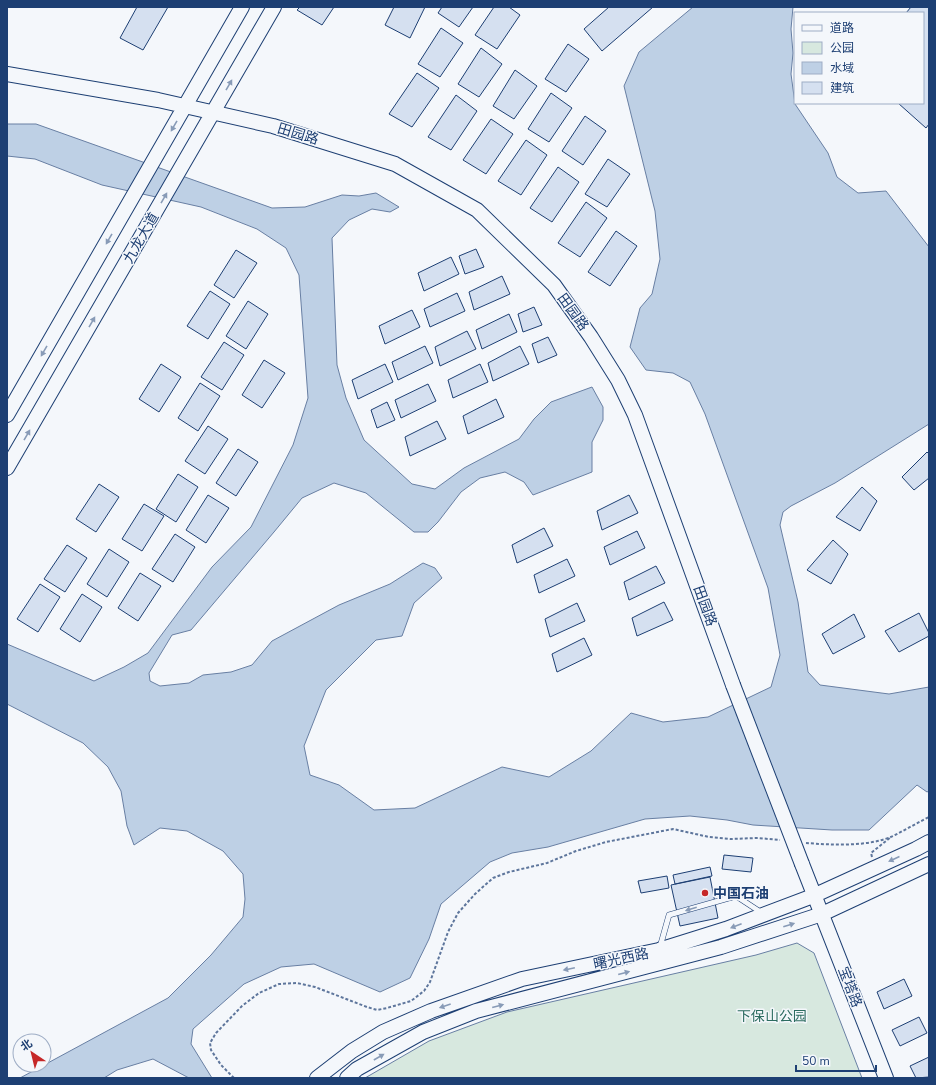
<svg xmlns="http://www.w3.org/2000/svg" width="936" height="1085" font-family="'Nunito Sans','Noto Sans SC',sans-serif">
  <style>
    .green { fill: #d7e8df; stroke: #687fa3 }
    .water { fill: #bed0e5; stroke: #687fa3 }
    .building { fill: #d5e0f0; stroke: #1d3f73 }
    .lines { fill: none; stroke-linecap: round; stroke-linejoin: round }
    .lane-casing { stroke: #1d3f73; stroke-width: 6 }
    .secondary-casing { stroke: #1d3f73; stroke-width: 16 }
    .path { stroke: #5e769c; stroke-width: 2; stroke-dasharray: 3 2; stroke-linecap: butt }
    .lane { stroke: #f4f7fb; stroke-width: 5 }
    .secondary { stroke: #f4f7fb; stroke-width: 14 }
    .secondary-bridge-casing { stroke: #1d3f73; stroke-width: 16; stroke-linecap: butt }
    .secondary-bridge { stroke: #f4f7fb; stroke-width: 14 }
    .oneway { fill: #889bb7 }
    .poi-dot { fill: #c62828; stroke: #f4f7fb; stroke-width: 1.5 }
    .labels { text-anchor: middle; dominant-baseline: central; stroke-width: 3; stroke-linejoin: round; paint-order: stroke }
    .street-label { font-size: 14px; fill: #1d3f73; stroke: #f4f7fb }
    .poi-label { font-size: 14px; font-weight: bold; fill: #1d3f73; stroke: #f4f7fb; text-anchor: start }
    .park-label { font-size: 14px; fill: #2c6c60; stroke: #f4f7fb }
  </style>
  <rect width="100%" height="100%" fill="#f4f7fb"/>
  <path class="green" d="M797 943 814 953 862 1078H365L429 1041 507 1012 756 955Z"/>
  <path class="water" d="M693 7H793L791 29 793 53 791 74 795 104 828 153 837 177 858 193 886 191 929 247V424L835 483 791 506 783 512 780 525 798 602 808 672 820 685 889 694 929 687V791L927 792 917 785 869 830H832L753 825 727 820 690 816 645 819 548 847 512 853 490 862 441 904 429 939 410 978 380 992 314 964 281 967 244 984 193 1029 191 1044 212 1078H189L153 1059 117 1070 104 1078H20L168 998 211 955 243 917 245 899 243 874 223 851 187 831 160 828 134 845 127 826 121 791 108 767 83 743 7 704V644L94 681 124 667 148 653 212 567 251 527 293 445 308 398 299 275 286 248 257 229 201 207 102 185 35 159 7 156V124H36L272 208 305 207 342 195 359 196 376 193 399 207 390 212 372 209 349 220 332 238 337 365 346 398 364 440 412 484 435 489 464 468 519 439 534 419 551 402 592 387 603 407V420L592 442V472L533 495 524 482 505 472 480 478 461 492 438 522 428 532H414L366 493 334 483 302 498 274 532 191 630 172 635 149 673 150 681 160 686 189 683 203 675 231 672 252 665 272 641 339 605 390 584 423 563 435 568 442 578 414 603 402 636 376 640 326 690 304 746 310 775 339 785 374 810 415 808 502 767 549 777 591 751 631 713 663 722 708 717 771 687 780 655 768 588 705 414 690 382 673 373 646 370 630 347 640 308 652 294 660 259 655 211 624 86 639 52Z"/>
  <path class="building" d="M137 7H168L143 50 120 38Z
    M300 7H334L322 25 297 10Z
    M394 7H425L410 38 385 25Z
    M442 7H473L459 27 438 13Z
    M494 7H509L520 15 497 49 475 35Z
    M609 7H653L602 51 584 29Z
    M911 7H929V124L926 128 898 103H923V13H906Z
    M441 28 463 43 440 77 418 64Z
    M568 44 589 59 566 92 545 79Z
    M481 48 502 64 479 97 458 84Z
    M515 70 537 86 514 119 493 106Z
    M417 73 439 88 412 127 389 114Z
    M551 93 572 108 549 142 528 129Z
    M456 95 477 111 451 150 428 137Z
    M585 116 606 131 583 165 562 151Z
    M491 119 513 134 486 174 463 160Z
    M526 140 547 155 521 195 498 181Z
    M608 159 630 174 607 207 585 194Z
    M558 167 579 182 552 222 530 208Z
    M586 202 607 218 580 257 558 243Z
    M616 231 637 246 610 286 588 272Z
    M476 249 484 267 465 274 459 256Z
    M236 250 257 263 234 298 214 285Z
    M451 257 459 274 424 291 418 273Z
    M502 276 510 294 474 310 469 292Z
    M210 291 230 304 208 339 187 326Z
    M457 293 465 311 430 327 424 309Z
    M248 301 268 314 246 349 226 336Z
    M534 307 542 325 523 332 518 314Z
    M412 310 420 327 385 344 379 326Z
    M509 314 517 332 482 349 476 330Z
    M467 331 476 349 440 366 435 347Z
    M548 337 557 355 538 363 532 344Z
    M224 342 244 355 222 390 201 377Z
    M425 346 433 363 398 380 392 362Z
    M520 346 529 364 493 381 488 363Z
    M264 360 285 373 262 408 242 395Z
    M161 364 181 377 159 412 139 399Z
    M385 364 393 382 358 399 352 380Z
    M480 364 488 382 453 398 448 380Z
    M200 383 220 396 198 431 178 418Z
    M428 384 436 401 401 418 395 400Z
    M496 399 504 417 468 434 463 416Z
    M387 402 395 420 377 428 371 410Z
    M437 421 446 439 410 456 405 437Z
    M208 426 228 439 205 474 185 461Z
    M238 449 258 462 236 496 216 483Z
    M927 452 929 454V478L914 490 902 477Z
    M178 474 198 487 176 522 156 509Z
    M99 484 119 497 96 532 76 519Z
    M862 487 877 501 860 531 836 517Z
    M208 495 229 508 206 543 186 530Z
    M629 495 638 513 602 530 597 511Z
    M144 504 164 516 142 551 122 539Z
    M544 528 553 546 517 563 512 545Z
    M637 531 645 548 610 565 604 547Z
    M175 534 195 547 173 582 152 569Z
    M833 540 848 554 831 584 807 570Z
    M67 545 87 558 65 592 44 579Z
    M109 549 129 562 107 597 87 584Z
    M567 559 575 576 539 593 534 575Z
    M656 566 665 583 629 600 624 582Z
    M140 573 161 586 138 621 118 608Z
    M40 584 60 597 38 632 17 619Z
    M82 594 102 607 80 642 60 629Z
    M664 602 673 620 637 636 632 618Z
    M577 603 585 621 550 637 545 619Z
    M919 613 929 633V636L899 652 885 631Z
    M854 614 865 637 833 654 822 634Z
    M584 638 592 655 557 672 552 654Z
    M724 855 753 858 751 872 722 869Z
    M710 867 712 876 675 884 673 875Z
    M667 876 669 888 641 893 638 881Z
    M710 877 718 918 680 926 671 885Z
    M904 979 912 996 884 1009 877 992Z
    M919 1017 927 1033 900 1046 892 1030Z
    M929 1057V1077L916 1078 910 1066Z"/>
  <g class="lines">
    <g class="lane-casing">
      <path id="lane" d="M660 947 669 915 736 896 762 913"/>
    </g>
    <g class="secondary-casing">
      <path id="secondary" d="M7 74 158 100 273 126 395 164 477 210 554 285 591 337 618 380 635 415 733 685
        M7 415 242 7
        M7 468 274 7
        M802 864 886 1078
        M317 1078 352 1051 383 1032 431 1011 522 979 659 950 726 929 813 896 916 849 929 842
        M347 1078 357 1069 423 1032 476 1011 721 947 822 914 929 864"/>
    </g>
    <path class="path" d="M806 843C832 845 869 847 893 836 905 830 917 823 929 817
      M872 857 871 853 891 837
      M234 1078 221 1065 211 1050 210 1043 216 1033 242 1006 259 993 279 984 297 983 315 987 367 1007 377 1010 387 1008 411 1001 424 991 430 982 448 932 458 913 475 894 493 878 509 872 547 863 576 851 606 842 673 829 709 837 730 839 758 838 780 840"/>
    <use href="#lane" class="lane"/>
    <use href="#secondary" class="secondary"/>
    <g class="secondary-bridge-casing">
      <path id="secondary-bridge" d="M733 685 802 864"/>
    </g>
    <use href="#secondary-bridge" class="secondary-bridge"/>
  </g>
  <defs><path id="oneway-solid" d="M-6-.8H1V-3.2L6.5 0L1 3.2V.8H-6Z"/></defs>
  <g class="oneway">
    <use href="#oneway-solid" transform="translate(229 85) rotate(-60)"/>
    <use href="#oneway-solid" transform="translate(174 126) rotate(120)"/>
    <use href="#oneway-solid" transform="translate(164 198) rotate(-60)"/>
    <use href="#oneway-solid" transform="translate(109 239) rotate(120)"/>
    <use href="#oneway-solid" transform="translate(92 322) rotate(-60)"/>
    <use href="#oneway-solid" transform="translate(44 351) rotate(120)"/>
    <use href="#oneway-solid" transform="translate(27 435) rotate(-60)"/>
    <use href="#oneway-solid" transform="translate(894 859) rotate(156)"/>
    <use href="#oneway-solid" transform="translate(691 909) rotate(163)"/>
    <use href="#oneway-solid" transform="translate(789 925) rotate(-18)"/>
    <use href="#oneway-solid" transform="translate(736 926) rotate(159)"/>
    <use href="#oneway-solid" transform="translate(569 969) rotate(168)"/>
    <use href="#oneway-solid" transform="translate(624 973) rotate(-15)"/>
    <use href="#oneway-solid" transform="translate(445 1006) rotate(161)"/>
    <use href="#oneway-solid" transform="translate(498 1006) rotate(-15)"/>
    <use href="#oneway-solid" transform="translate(379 1057) rotate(-30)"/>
  </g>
  <circle class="poi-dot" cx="705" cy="893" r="4"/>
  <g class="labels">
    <g class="street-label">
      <text transform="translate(298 134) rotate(17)">田园路</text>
      <text transform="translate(141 238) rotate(-60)">九龙大道</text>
      <text transform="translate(573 312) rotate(54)">田园路</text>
      <text transform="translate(705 606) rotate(70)">田园路</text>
      <text transform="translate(621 959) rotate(-12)">曙光西路</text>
      <text transform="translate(850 987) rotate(69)">宝塔路</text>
    </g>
    <g class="poi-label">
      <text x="713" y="893">中国石油</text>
    </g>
    <g class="park-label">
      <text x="772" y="1016">下保山公园</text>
    </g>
  </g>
  <rect width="936" height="1085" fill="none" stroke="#1d3f73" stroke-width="16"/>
  <rect x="794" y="12" width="130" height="92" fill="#f4f7fb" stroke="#9eadc5"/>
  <rect x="802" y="25" width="20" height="6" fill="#f4f7fb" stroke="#9eadc5"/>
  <text x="830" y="32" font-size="12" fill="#1d3f73">道路</text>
  <rect x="802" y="42" width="20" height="12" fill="#d7e8df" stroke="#9eadc5"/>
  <text x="830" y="52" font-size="12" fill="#1d3f73">公园</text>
  <rect x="802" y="62" width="20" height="12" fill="#bed0e5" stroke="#9eadc5"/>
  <text x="830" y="72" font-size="12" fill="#1d3f73">水域</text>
  <rect x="802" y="82" width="20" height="12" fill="#d5e0f0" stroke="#9eadc5"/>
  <text x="830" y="92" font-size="12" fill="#1d3f73">建筑</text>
  <g transform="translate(32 1053) rotate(325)"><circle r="19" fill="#f4f7fb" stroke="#9eadc5"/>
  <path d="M0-3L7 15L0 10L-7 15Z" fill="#c62828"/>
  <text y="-6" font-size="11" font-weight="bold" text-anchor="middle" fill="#1d3f73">北</text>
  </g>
  <path d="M796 1065v6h80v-6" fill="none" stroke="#1d3f73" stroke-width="2"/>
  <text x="802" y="1065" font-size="12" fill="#1d3f73" stroke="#f4f7fb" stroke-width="3" paint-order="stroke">50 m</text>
</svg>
